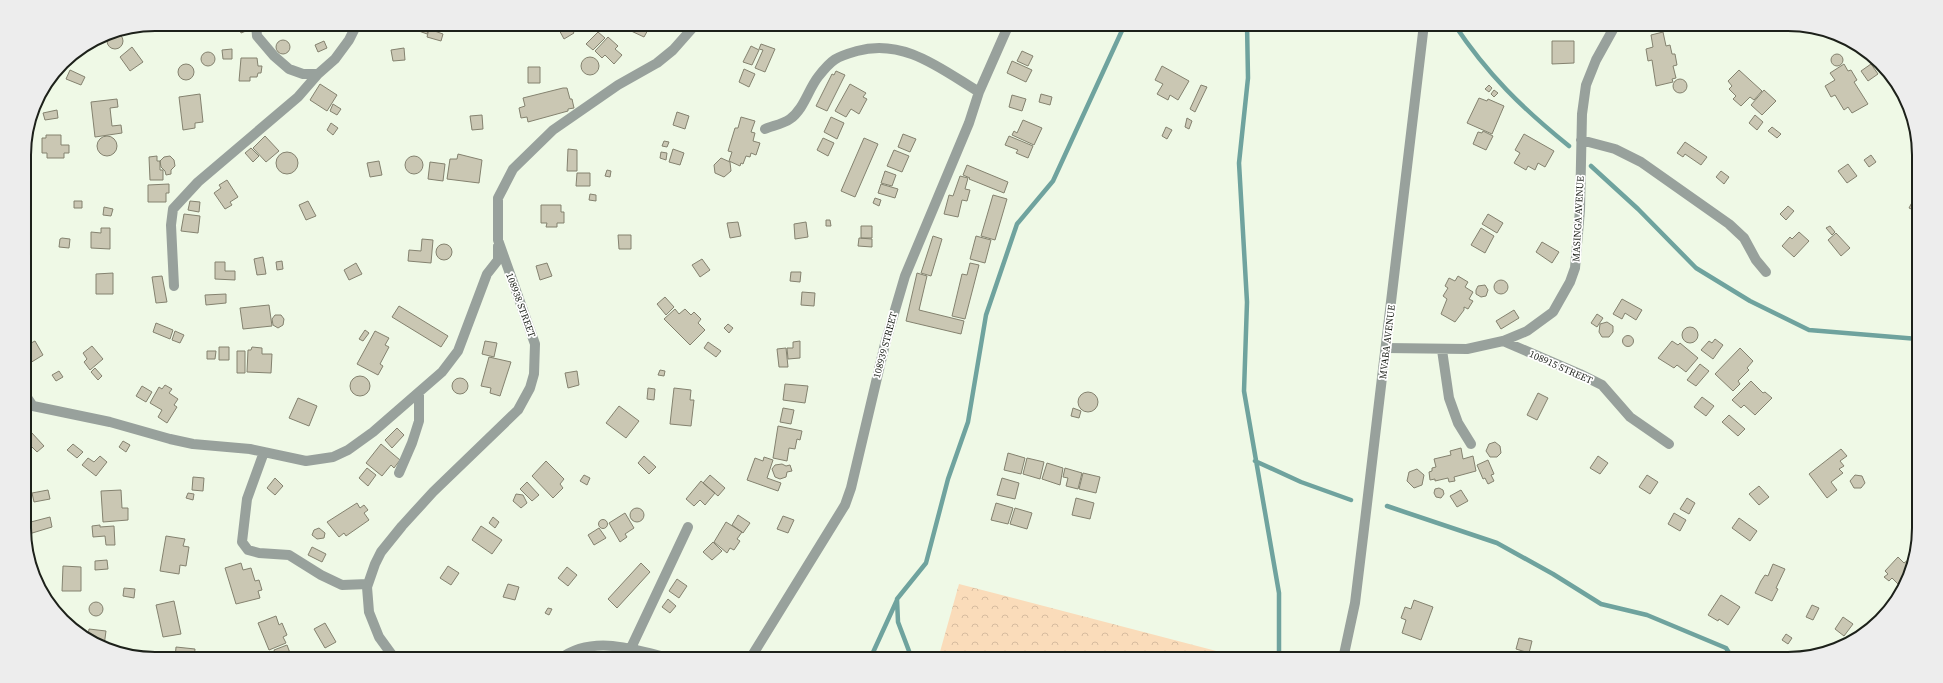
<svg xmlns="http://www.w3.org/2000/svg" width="1943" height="683" font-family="'Source Serif 4',serif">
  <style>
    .park { fill: url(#park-crowns) }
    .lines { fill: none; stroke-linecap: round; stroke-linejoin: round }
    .stream { stroke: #6fa39e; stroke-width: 4.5 }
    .building { fill: #cac7b3; stroke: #84826f }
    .minor { stroke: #98a19c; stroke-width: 10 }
    .tertiary { stroke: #98a19c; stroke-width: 10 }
    .labels { text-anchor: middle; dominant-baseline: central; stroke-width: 3.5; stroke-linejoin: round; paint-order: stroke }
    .street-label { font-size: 10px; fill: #1d211a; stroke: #fff }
    .rim { fill: none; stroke: #1d211a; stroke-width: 2 }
  </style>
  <defs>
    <pattern id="park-crowns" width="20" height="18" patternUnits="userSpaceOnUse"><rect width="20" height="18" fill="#fadcba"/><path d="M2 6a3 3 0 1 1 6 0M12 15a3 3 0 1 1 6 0" fill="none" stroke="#d6bc9f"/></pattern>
  </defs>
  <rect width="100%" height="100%" fill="#eff9e6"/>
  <path class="park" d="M959 584 1247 659H938Z"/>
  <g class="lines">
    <path class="stream" d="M1247 24 1248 78 1239 163 1247 302 1244 391 1279 593V659
      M1454 24C1488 75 1522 108 1569 146
      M1591 166 1638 209 1696 268 1750 301 1809 330 1918 339
      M1255 461 1301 482 1351 500
      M1387 506 1497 543 1553 574 1601 604 1647 615 1726 648 1733 659
      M870 659 897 600
      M912 659 898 622 897 599 926 563 948 479 968 422 986 315 1017 224 1053 181 1125 24"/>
  </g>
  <path class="building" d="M238 24H249L251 29 241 33Z
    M263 24H274V26L264 29Z
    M285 24H304L287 30Z
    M400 24H430L427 34Z
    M453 24H468L469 26 463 29 453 27Z
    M560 24H568L574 33 564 39 557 26Z
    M631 24H659L655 31 649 28 644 37 629 30Z
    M429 29 443 34 441 41 427 37Z
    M598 32 605 38 593 50 586 44Z
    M1663 32 1666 46 1670 45 1672 54H1675L1677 65 1673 66 1676 78 1672 79 1673 82 1656 86 1652 60 1648 61 1646 49 1653 47 1651 35Z
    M107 41a8 8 0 1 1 16 0a8 8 0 1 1-16 0Z
    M608 37 618 46 615 49 622 55 614 64 605 55 602 58 595 51Z
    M276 47a7 7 0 1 1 14 0a7 7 0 1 1-14 0Z
    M324 41 327 48 318 52 315 45Z
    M1552 41H1574V63L1552 64Z
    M761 44 775 49 765 72 755 68 763 50 759 49Z
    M751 46 759 50 752 65 743 62Z
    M132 47 143 62 130 71 120 57Z
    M404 48 405 60 393 61 391 50Z
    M232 49V59H223L222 50Z
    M1022 51 1033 56 1028 66 1017 61Z
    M201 59a7 7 0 1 1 14 0a7 7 0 1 1-14 0Z
    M1831 60a6 6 0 1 1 12 0a6 6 0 1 1-12 0Z
    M581 66a9 9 0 1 1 18 0a9 9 0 1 1-18 0Z
    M241 58H257L258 66H262L261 73H258L257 77H250V81H239Z
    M1012 61 1032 70 1026 82 1007 73Z
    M178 72a8 8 0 1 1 16 0a8 8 0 1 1-16 0Z
    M1844 64 1848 71 1851 70 1857 80 1854 82 1868 104 1852 113 1848 107 1844 110 1835 95 1831 97 1825 86 1835 80 1830 73Z
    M1871 64 1878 74 1868 81 1861 71Z
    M1162 66 1189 81 1178 100 1170 95 1168 100 1157 94 1163 84 1155 80Z
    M528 67H540V83H528Z
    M744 69 755 74 749 87 739 82Z
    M70 70 85 77 81 85 66 79Z
    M1739 70 1762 91 1754 100 1750 97 1741 106 1733 99 1736 96 1729 89 1732 86 1728 81Z
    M836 71 845 75 827 111 816 106 832 74 834 75Z
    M1673 86a7 7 0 1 1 14 0a7 7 0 1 1-14 0Z
    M320 84 337 95 327 111 310 100Z
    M850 84 866 93 863 97 867 99 859 114 851 109 846 117 835 111Z
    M1201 85 1207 87 1195 112 1190 109Z
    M1489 85 1492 88 1489 92 1485 89Z
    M563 88H567L570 99H572L574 108 568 109V111L528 122 527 117 521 118 519 108 525 106 523 98Z
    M1494 90 1498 93 1494 97 1491 94Z
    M1764 90 1776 101 1762 115 1751 105Z
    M200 94 203 122 195 123V128L183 130 179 97Z
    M1041 94 1052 97 1050 105 1039 102Z
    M1012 95 1026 99 1022 111 1009 107Z
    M1479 98 1487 101 1488 99 1504 106 1492 134 1467 123Z
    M117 99 118 107 110 108 112 126 121 125 122 133 95 137 91 102Z
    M333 104 341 109 337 115 330 111Z
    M57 110 58 118 45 120 43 113Z
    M677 112 689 116 685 129 673 125Z
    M482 115 483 129 472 130 470 116Z
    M1755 115 1763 122 1757 130 1749 123Z
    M741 117 755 121 751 132 755 133 753 141 760 143 756 155 751 153 750 157 746 156 743 164 741 163 740 166 729 161 732 152 728 151 735 128H738Z
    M831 117 844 123 837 139 824 132Z
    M1187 118 1192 121 1189 129 1185 127Z
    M1023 120 1042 128 1034 145 1012 135 1014 131 1017 133Z
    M331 123 338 128 333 135 327 130Z
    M1166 127 1172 130 1167 139 1162 136Z
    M1772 127 1781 134 1777 138 1768 131Z
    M1483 131 1493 136 1486 150 1473 144 1478 132 1482 133Z
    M903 134 916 139 910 152 898 147Z
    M1524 134 1554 151 1545 167 1538 163 1535 170 1528 166 1526 170 1514 163 1520 153 1515 150Z
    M46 135H61V145H69V153H64V158H47V153H42V138H46Z
    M97 146a10 10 0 1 1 20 0a10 10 0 1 1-20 0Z
    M265 136 279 151 266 162 253 148Z
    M1009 136 1033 146 1028 158 1016 153 1018 150 1005 145Z
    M823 138 834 143 828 156 817 150Z
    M864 138 878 144 855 197 841 191Z
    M664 141 669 142 667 147 662 146Z
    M1685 142 1707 157 1701 165 1685 154 1683 157 1677 153Z
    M251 148 259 156 253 162 245 153Z
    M568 149 577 150V171H567Z
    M673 149 684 153 680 165 669 162Z
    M894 150 909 156 902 172 887 166Z
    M661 152 667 153 666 160 660 158Z
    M276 163a11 11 0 1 1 22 0a11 11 0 1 1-22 0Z
    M458 154 482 160 479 183 447 179 450 159H457Z
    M1871 155 1876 162 1869 167 1864 160Z
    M157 156V161H160V170H163V180H150L149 157Z
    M170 156 174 160 175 166 171 170V174L166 175 165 171 161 167 160 161 164 157Z
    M405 165a9 9 0 1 1 18 0a9 9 0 1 1-18 0Z
    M721 158 730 162 731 171 724 177 715 173 714 165Z
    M379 161 382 175 370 177 367 163Z
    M430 162 445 164 443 181 428 179Z
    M1848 164 1857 176 1847 183 1838 171Z
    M967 165 1008 182 1004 193 969 179 970 178 963 175Z
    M607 170 611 171 610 177 605 176Z
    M885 171 896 175 892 186 881 183Z
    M1721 171 1729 177 1724 184 1716 177Z
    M577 173H590V186H576Z
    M960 176 968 178 965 189 970 190 967 201 962 200 958 217 944 214 949 195 953 196Z
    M227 180 238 197 230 202 232 205 225 209 214 193 221 188 219 185Z
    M1918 180V195L1914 193 1913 188 1915 183Z
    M169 184V193H166V202H148V185Z
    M881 184 898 189 895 198 878 193Z
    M590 194 596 195V201L589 200Z
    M993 195 1007 199 995 240 981 236Z
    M1916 195 1918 197V212L1909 208Z
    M875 198 881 200 879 206 873 203Z
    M74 201H82V208H74Z
    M190 201 200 202 199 212 188 210Z
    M308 201 316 216 306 220 299 205Z
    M541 205H561V212H564V223H557V227H546L547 223H541Z
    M1788 206 1794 211 1786 220 1780 214Z
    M104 207 113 209 111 216 103 215Z
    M184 214 200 216 198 233 181 231Z
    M1488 214 1503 223 1497 233 1482 224Z
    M826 220H830L831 226H826Z
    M738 222 741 236 730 238 727 223Z
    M806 222 808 237 795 239 794 224Z
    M861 226H872V238H861Z
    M1830 226 1835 232 1832 235 1826 228Z
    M101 228H110V249L91 248V232L101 233Z
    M1481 228 1494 236 1485 253 1471 245Z
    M1799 232 1809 241 1794 257 1782 246 1790 237 1792 239Z
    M1836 233 1850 248 1841 256 1828 240Z
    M618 235H631V249H619Z
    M933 236 942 239 931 276 921 273Z
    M976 236 991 240 985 263 970 259Z
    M62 238 70 239 69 248 59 247 60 239Z
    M859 238 872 239V247L858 246Z
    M422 239 433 240 431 263 408 261 409 250 421 251Z
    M1542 242 1559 252 1552 263 1536 252Z
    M436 252a8 8 0 1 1 16 0a8 8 0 1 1-16 0Z
    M263 257 266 274 257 275 254 259Z
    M702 259 710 270 700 277 692 265Z
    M282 261 283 269 277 270 276 262Z
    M215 262H225V271H235V280L215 279Z
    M356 263 362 274 349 280 344 270Z
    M547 263 552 276 540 280 536 266Z
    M970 263 979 265 965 319 952 316 962 274 967 275Z
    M791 272H801L800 282 790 281Z
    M113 273V294H96V274Z
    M917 273 927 276 919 310 964 321 961 334 906 321Z
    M162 276 167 302 156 303 152 277Z
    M1458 276 1468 282 1465 287 1473 292 1469 299 1473 301 1468 309 1464 307V310L1455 322 1441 314 1447 299 1443 296 1448 288 1445 286 1449 278 1455 281Z
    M1494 287a7 7 0 1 1 14 0a7 7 0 1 1-14 0Z
    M1485 285 1488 290 1486 296 1481 297 1476 294V290L1478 286Z
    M27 288 31 300 25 303V289Z
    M802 292 815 293 814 306 801 305Z
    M226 294V303L206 305 205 295Z
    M665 297 674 307 666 315 657 304Z
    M1622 299 1642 310 1636 320 1625 313 1622 319 1613 314Z
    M269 305 272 326 243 329 240 308Z
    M399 306 448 336 441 347 392 317Z
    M675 309 679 314 685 309 691 315 694 312 701 319 698 323 705 330 690 345 664 319Z
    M1514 310 1519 318 1501 329 1496 321Z
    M1597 314 1603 318 1597 327 1591 323Z
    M275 315H281L284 319 283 325 278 328 273 325 272 319Z
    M1607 322 1613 326V332L1609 337H1602L1599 332 1600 324Z
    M156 323 173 330 170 339 153 332Z
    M728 324 733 328 729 333 724 328Z
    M1682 335a8 8 0 1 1 16 0a8 8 0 1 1-16 0Z
    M365 330 369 333 363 341 359 339Z
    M175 331 184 335 180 343 172 340Z
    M375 331 389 338 385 345 389 347 380 364 383 366 378 375 357 364Z
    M1622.5 341a5.5 5.5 0 1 1 11 0a5.5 5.5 0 1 1-11 0Z
    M1715 339 1723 345 1713 359 1701 350 1709 341 1712 343Z
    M35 341 43 355 30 363 25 354V346Z
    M485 341 497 343 494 357 482 354Z
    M800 341V358L788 359 787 348H793V342Z
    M1672 341 1678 345 1680 343 1698 358 1686 372 1677 365 1674 368 1658 358Z
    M708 342 721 351 716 357 704 348Z
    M92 346 103 359 90 370 84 362 87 359 83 353Z
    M219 347H229V360H219Z
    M252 347 262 348V354H272L271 373 247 372 248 350H251Z
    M786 348 788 367H779L777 349Z
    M1740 348 1753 361 1747 368 1749 370 1738 381 1740 384 1733 391 1715 374Z
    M207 351H216L215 359H207Z
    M237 351H245V373H237Z
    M489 357 511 362 500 396 490 393 491 388 481 386Z
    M1700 364 1709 371 1696 386 1687 380Z
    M95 368 102 376 98 380 91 372Z
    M660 370 665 371 664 376 658 375Z
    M59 371 63 377 56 381 52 375Z
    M577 371 579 385 568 388 565 373Z
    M350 386a10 10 0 1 1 20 0a10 10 0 1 1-20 0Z
    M452 386a8 8 0 1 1 16 0a8 8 0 1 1-16 0Z
    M1751 381 1763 393 1765 392 1772 398 1755 415 1744 405 1741 408 1732 400Z
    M785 384 808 386 805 403 783 400Z
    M165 385 172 389 169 393 178 399 174 405 177 407 167 423 158 417 162 410 150 403 159 387 162 389Z
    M142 386 152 392 146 402 136 396Z
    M648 388 655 389 654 400 647 399Z
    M674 388 691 390 690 400H694L691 426 670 424Z
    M1078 402a10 10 0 1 1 20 0a10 10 0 1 1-20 0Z
    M1538 393 1548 398 1537 420 1527 415Z
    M1702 397 1714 406 1706 416 1694 407Z
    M298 398 317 406 309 426 289 418Z
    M619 406 639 421 626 438 606 423Z
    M783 408 794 410 791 424 780 422Z
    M1073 408 1081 411 1079 418 1071 416Z
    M1729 415 1745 429 1738 436 1722 422Z
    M778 426 802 431 800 440 797 439 795 449 789 448 787 461 773 458Z
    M397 428 404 435 392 448 385 440Z
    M31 432 44 446 37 452 26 441V437Z
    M123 441 130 445 126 452 119 447Z
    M1495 442 1500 446 1501 453 1497 457H1490L1486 451 1489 444Z
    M73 444 83 452 77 458 67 450Z
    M381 444 400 460 394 468 391 465 382 476 366 463Z
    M1461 448 1463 459 1473 456 1476 471 1454 477 1455 481 1449 482 1448 478 1435 481V479L1430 480 1429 472 1432 471V468L1436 467 1434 459 1451 455 1450 451Z
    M1841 449 1847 456 1840 461 1844 466 1839 469 1843 473 1831 482 1837 490 1827 498 1809 474Z
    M1008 453 1025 458 1021 474 1004 470Z
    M100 456 107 462 96 476 82 465 88 458 94 462Z
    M644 456 656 467 649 474 638 463Z
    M1598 456 1608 463 1600 474 1590 468Z
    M764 457 773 460 767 478 781 483 778 491 747 480 755 458 763 461Z
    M1027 458 1044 462 1040 479 1023 474Z
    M1488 460 1494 474 1491 475 1494 481 1488 484 1485 478 1483 479 1477 465Z
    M546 461 564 479 560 484 563 488 553 498 532 476Z
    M1047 463 1063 468 1060 485 1042 479Z
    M782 464 786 466 790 465 792 471 787 472 786 477 780 479 775 477 772 469 775 465Z
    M367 468 376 475 368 486 359 478Z
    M1065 468 1082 473 1078 489 1066 486 1068 478 1063 477Z
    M1417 469 1424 475 1422 485 1414 488 1407 481 1409 472Z
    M1083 473 1100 477 1096 493 1079 489Z
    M584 475 590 478 587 485 580 481Z
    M710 475 725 488 718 496 703 483Z
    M1647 475 1658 482 1650 494 1639 487Z
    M1855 475 1862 476 1865 483 1861 488H1854L1850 481Z
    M193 477 204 478 203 491 192 490Z
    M275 478 283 486 275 495 267 488Z
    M1002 478 1019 483 1015 499 997 495Z
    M701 481 715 493 705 505 700 500 694 506 686 499Z
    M527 482 539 495 532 501 520 489Z
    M1759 486 1769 497 1759 505 1749 494Z
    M1439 488 1443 490 1444 494 1441 498 1436 497 1434 493 1435 489Z
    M48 490 50 499 34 502 32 493Z
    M121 490 122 508H128V520L103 522 101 491Z
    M1461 490 1468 501 1457 507 1450 496Z
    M188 493 194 494 193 500 186 498Z
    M516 494 523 495 527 503 521 508 513 501Z
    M1076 498 1094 503 1090 519 1072 515Z
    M1687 498 1695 503 1689 514 1680 509Z
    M357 503 360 508 364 505 368 510 364 513 369 520 346 536 344 533 339 537 327 522Z
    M996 503 1013 508 1008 524 991 520Z
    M630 515a7 7 0 1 1 14 0a7 7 0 1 1-14 0Z
    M1015 508 1032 513 1027 529 1010 524Z
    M625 513 634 528 625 534 627 537 620 542 609 523Z
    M1674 513 1686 520 1680 531 1668 524Z
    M738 515 750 523 743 533 732 525Z
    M783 516 794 520 788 533 777 529Z
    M50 517 52 527 29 534 27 523Z
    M493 517 499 522 495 528 489 523Z
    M1739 518 1757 531 1750 541 1732 528Z
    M598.5 524a4.5 4.5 0 1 1 9 0a4.5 4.5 0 1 1-9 0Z
    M726 522 742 532 737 539 740 541 734 550 730 548 727 553 714 542Z
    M100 525V527L114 526 115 545H106L105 536 93 537 92 526Z
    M481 526 502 540 492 554 472 540Z
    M319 528 325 533 324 538 317 539 312 535 314 530Z
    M599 528 606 538 594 545 588 535Z
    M166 536 185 539 183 546 189 547 186 566 180 565 179 574 160 571Z
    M713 542 722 551 712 560 703 552Z
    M312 547 326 554 322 562 308 555Z
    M1898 557 1904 563 1908 560 1913 564 1903 589 1892 578 1889 581 1884 577 1888 574 1885 571Z
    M107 560 108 569 95 570V561Z
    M241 563 243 570 251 568 255 581 259 580 262 590 258 591 260 598 236 604 225 568Z
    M641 563 650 572 617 608 608 599Z
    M1773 564 1785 569 1776 588 1778 589 1772 601 1755 593 1761 581 1765 575 1768 576Z
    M63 566 81 567V591H62Z
    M448 566 459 573 451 585 440 578Z
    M567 567 577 575 568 586 558 578Z
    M677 579 687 586 679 598 669 591Z
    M508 584 519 587 515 600 503 597Z
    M124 588 135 589 134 598 123 596Z
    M1721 595 1740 607 1728 625 1719 619 1718 621 1708 615Z
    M668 599 676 606 670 613 662 607Z
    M1414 600 1433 607 1421 640 1402 633 1406 620 1401 618 1405 607 1411 609Z
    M174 601 181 634 163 637 156 605Z
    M89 609a7 7 0 1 1 14 0a7 7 0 1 1-14 0Z
    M1812 605 1819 608 1813 620 1806 617Z
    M548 608 552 609 549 615 545 613Z
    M276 616 279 625 282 623 287 635 283 637 286 643 269 650 258 623Z
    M1843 617 1853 624 1844 636 1835 629Z
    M325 623 336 642 325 648 314 629Z
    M89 629 106 631 104 646 88 636Z
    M1786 634 1792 638 1788 644 1782 640Z
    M1519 638 1532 641 1529 653 1516 649Z
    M287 645 290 653 276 657 274 650Z
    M176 647 195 649 194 659H175Z"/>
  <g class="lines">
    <path class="minor" d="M256 24 257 36 274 56 289 69 303 74H318
      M765 129C772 126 783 124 790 119 804 109 808 90 818 77 832 59 836 57 857 51 904 38 941 69 979 92
      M1581 140 1615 149 1641 162 1729 224 1744 238 1756 260 1766 272
      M174 286 171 225 173 209 198 182 298 97 318 74 335 59 349 40 357 24
      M1503 341 1580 374 1602 385 1630 417 1669 444
      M1386 348 1467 349 1503 341 1527 331 1553 312 1570 282 1575 268 1580 210 1582 114 1586 85 1596 60 1616 24
      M1442 350 1449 398 1458 423 1471 444
      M26 396 33 406 110 422 170 439 193 444 250 449 306 461 333 457 348 450 373 432 442 372 458 351 487 274 498 260V246
      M264 452 247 499 242 542 248 550 259 553 289 555 321 575 342 585 368 584
      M399 473 412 443 419 421V392
      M630 650 688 527
      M395 659 379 637 369 612 367 587 375 564 381 552 402 526 433 492 518 410 530 388 534 374 535 344 498 240V198L513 169 553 130 618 85 657 63 673 50 696 24
      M560 659C593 634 636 650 672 659
      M750 659 845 505 851 488 885 344 905 276 969 123 979 92 1009 24"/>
    <path class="tertiary" d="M1343 659 1355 603 1364 529 1424 24"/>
  </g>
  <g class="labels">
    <g class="street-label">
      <text transform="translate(1578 219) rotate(-87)">MASINGA AVENUE</text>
      <text transform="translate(521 305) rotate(70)">108938 STREET</text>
      <text transform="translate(1387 342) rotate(-83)">MVABA AVENUE</text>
      <text transform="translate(885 345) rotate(-75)">108939 STREET</text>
      <text transform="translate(1561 367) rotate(24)">108915 STREET</text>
    </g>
  </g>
  <path d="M0 0H1943V683H0ZM155 31H1788A124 124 0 0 1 1912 155V528A124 124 0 0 1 1788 652H155A124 124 0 0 1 31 528V155A124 124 0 0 1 155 31Z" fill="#ededed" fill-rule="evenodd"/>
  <path class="rim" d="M155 31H1788A124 124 0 0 1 1912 155V528A124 124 0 0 1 1788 652H155A124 124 0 0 1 31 528V155A124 124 0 0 1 155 31Z"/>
</svg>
